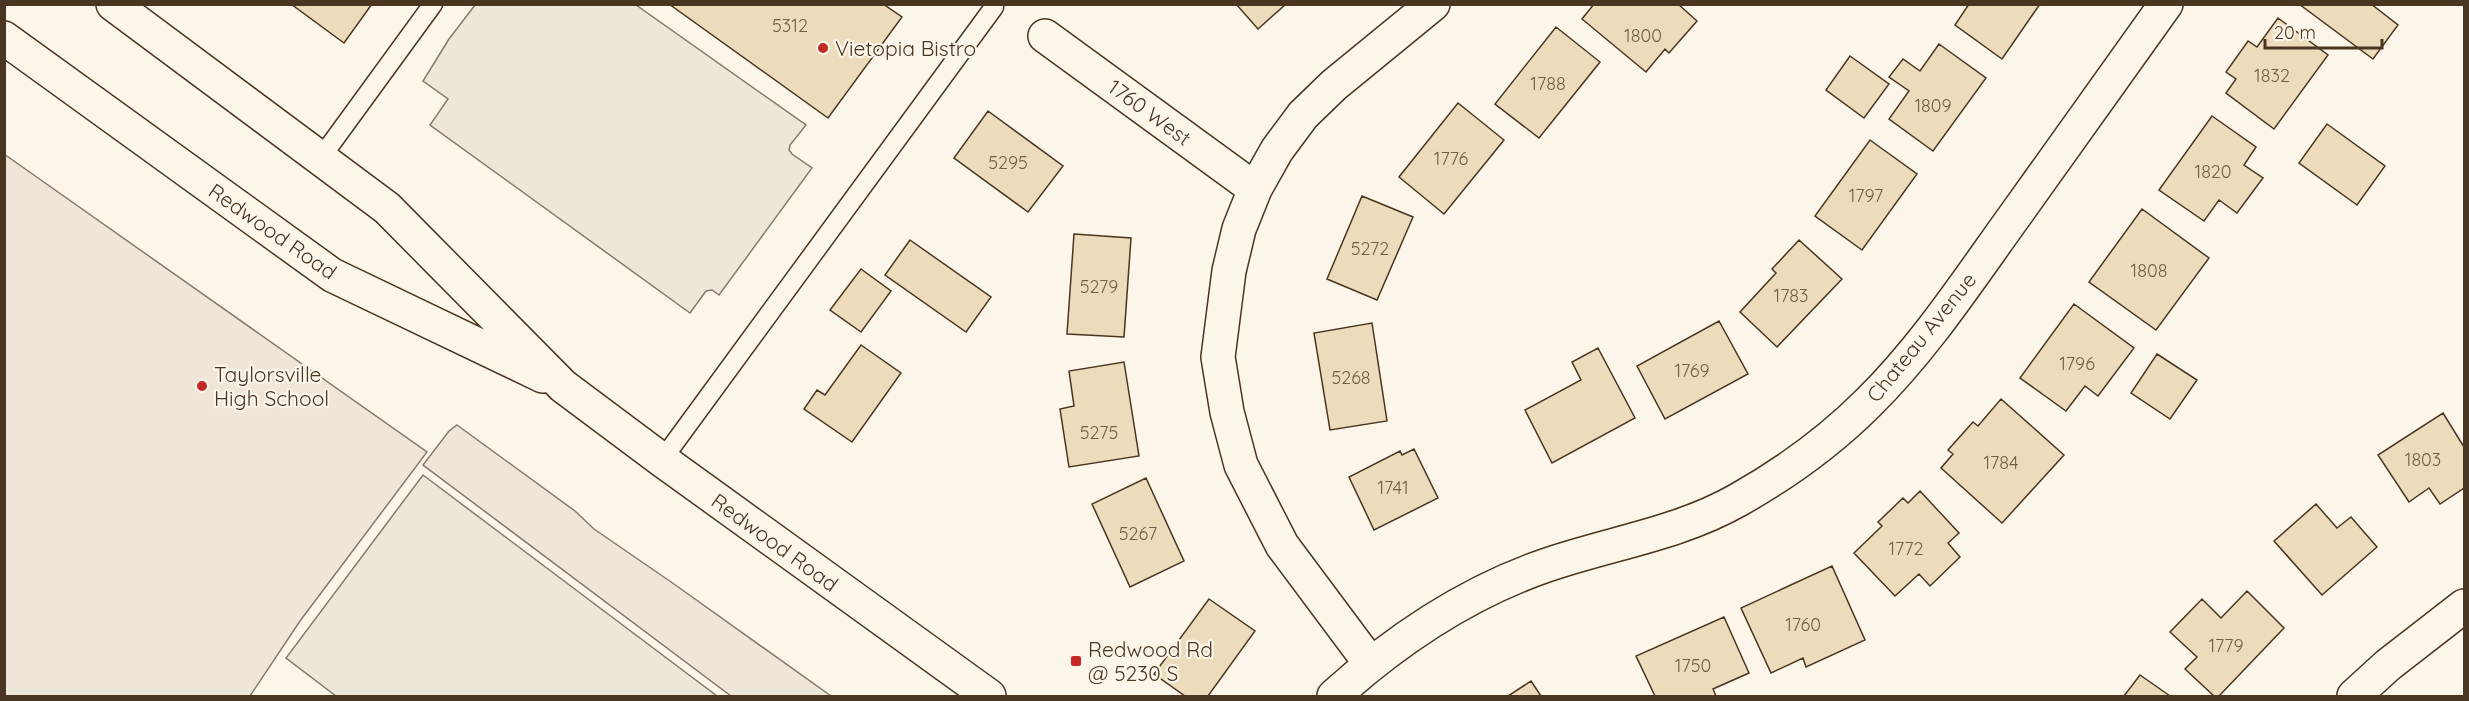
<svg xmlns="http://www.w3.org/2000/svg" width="2469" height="701" font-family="Quicksand,sans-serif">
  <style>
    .green { fill: #ede6d9; stroke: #887966; stroke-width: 1.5 }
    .parking { fill: #ede7d9; stroke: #887966; stroke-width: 1.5 }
    .building { fill: #ecdcbc; stroke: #4a3520; stroke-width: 1.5 }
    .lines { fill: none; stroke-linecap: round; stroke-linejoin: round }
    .lane-casing { stroke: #4a3520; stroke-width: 21 }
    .street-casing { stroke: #4a3520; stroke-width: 36 }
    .primary-casing { stroke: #4a3520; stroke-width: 36 }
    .lane { stroke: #fbf6e9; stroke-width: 18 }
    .street { stroke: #fbf6e9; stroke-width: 33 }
    .primary { stroke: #fbf6e9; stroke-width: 33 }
    .poi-dot { fill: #c62828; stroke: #fbf6e9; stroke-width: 2 }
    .labels { text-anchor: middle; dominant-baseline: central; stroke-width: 4.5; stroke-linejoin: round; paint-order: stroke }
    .number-label { font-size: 18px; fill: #725f47 }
    .poi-label { font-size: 21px; fill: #4a3520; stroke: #fbf6e9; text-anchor: start }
    .street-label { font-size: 21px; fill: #4a3520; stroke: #fbf6e9 }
  </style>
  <rect width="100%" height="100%" fill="#fbf6e9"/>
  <path class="green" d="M4 154 427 452 300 621 250 696H5Z
    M457 425 575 511 594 529 674 584 831 696H731L423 465 449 431Z"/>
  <path class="parking" d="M475 5H636L806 125 790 145 789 150 792 154 812 168 719 295 712 290 706 291 690 313 430 125 448 99 423 81 449 39Z
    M423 475 717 696H336L286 658Z"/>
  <path class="building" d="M291 4H372L344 43Z
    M669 4H883L902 17 828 118Z
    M1236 4H1286L1258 29Z
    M1594 4H1678L1697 21 1669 53 1665 49 1646 72 1582 19Z
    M1969 4H2040L2002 59 1955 25Z
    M2299 4H2371L2398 25 2373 59Z
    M2278 18 2328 55 2274 129 2226 93 2236 79 2226 72 2248 41 2257 47Z
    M1556 27 1600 62 1539 138 1495 104Z
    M1939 44 1986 78 1933 151 1889 119 1909 91 1889 77 1903 59 1920 71Z
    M1850 56 1889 84 1864 118 1826 90Z
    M1458 103 1504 140 1444 214 1399 177Z
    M988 111 1063 166 1028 212 954 158Z
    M2212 116 2256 147 2244 165 2263 178 2237 213 2219 200 2204 221 2159 190Z
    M2327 124 2385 166 2357 205 2299 163Z
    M1870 140 1917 174 1862 250 1815 216Z
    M1362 196 1413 217 1377 300 1327 279Z
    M2142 209 2209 258 2156 330 2089 282Z
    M1074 234 1131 238 1124 337 1067 334Z
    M910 240 991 297 966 332 885 275Z
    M1799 240 1842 279 1777 347 1740 312 1776 273 1772 269Z
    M861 269 891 291 861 332 830 310Z
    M2074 304 2134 348 2098 396 2085 386 2066 411 2020 378Z
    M1719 321 1748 374 1665 419 1637 366Z
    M1372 323 1387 421 1330 430 1314 333Z
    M861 345 901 373 852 442 804 409 817 390 825 395Z
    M1598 348 1635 418 1552 463 1525 410 1581 380 1572 362Z
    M2157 354 2197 380 2170 419 2131 393Z
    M1124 362 1139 456 1069 467 1060 409 1074 406 1069 371Z
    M2001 399 2064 455 2002 523 1941 468 1953 454 1948 450 1973 422 1978 426Z
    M2443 413 2464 447V488L2440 504 2429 488 2409 502 2378 455Z
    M1414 449 1438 498 1374 530 1349 477 1400 451 1402 455Z
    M1146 478 1184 561 1130 587 1092 504Z
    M1920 491 1959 533 1948 543 1960 557 1930 586 1919 574 1895 596 1854 553 1882 526 1878 522 1903 498 1908 503Z
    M2316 504 2337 528 2351 517 2377 547 2322 595 2274 541Z
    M1832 566 1865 640 1806 667 1803 658 1771 673 1741 608Z
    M2247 591 2284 628 2219 696H2214L2185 669 2197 657 2170 632 2202 599 2221 618Z
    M1209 599 1255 631 1208 696H1185L1154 674Z
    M1724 617 1749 673 1713 689 1716 696H1655L1636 656Z
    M2140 675 2170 696H2124Z
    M1531 681 1541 696H1508Z"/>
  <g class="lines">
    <g class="lane-casing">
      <path id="lane" d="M320 159 433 4
        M662 460 994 7V4"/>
    </g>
    <g class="street-casing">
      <path id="street" d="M1045 36 1255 189
        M1370 663 1282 545 1241 465 1227 412 1218 357 1229 271 1239 229 1255 189 1277 150 1303 115 1334 85 1433 4
        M1334 696C1396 640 1468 592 1547 565 1611 543 1678 534 1738 500 1784 474 1830 441 1868 403 1925 347 1969 279 2016 214 2066 144 2116 74 2166 4
        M2354 696 2388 665 2464 606"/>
    </g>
    <g class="primary-casing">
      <path id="primary" d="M113 4 387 208 563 386 662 460 989 696
        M4 38 332 275 543 376"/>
    </g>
    <use href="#lane" class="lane"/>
    <use href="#street" class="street"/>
    <use href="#primary" class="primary"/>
  </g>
  <g class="poi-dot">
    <circle cx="823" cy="48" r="6"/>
    <circle cx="202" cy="386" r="6"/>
    <rect x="1070" y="655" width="12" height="12" rx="3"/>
  </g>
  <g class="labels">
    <g class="number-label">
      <text x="790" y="25">5312</text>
      <text x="1643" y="35">1800</text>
      <text x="2272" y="75">1832</text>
      <text x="1548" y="83">1788</text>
      <text x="1933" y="105">1809</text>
      <text x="1451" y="158">1776</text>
      <text x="1008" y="162">5295</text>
      <text x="2213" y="171">1820</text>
      <text x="1866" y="195">1797</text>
      <text x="1370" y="248">5272</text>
      <text x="2149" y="270">1808</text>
      <text x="1099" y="286">5279</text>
      <text x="1791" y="295">1783</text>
      <text x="2077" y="363">1796</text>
      <text x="1692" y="370">1769</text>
      <text x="1351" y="377">5268</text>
      <text x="1099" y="432">5275</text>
      <text x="2423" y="459">1803</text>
      <text x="2001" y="462">1784</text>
      <text x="1393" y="487">1741</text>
      <text x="1138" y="533">5267</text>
      <text x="1906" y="548">1772</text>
      <text x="1803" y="624">1760</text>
      <text x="2226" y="645">1779</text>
      <text x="1693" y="665">1750</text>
    </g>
    <g class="poi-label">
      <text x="835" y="48">Vietopia Bistro</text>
      <text x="214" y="374">Taylorsville<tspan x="214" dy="24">High School</tspan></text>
      <text x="1088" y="649">Redwood Rd<tspan x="1088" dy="24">@ 5230 S</tspan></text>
    </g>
    <g class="street-label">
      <text transform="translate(1150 112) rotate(36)">1760 West</text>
      <text transform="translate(273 231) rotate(35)">Redwood Road</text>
      <text transform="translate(1921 337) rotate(-51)">Chateau Avenue</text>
      <text transform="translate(775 542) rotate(36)">Redwood Road</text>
    </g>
  </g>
  <rect width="2469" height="701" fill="none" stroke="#4a3520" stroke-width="12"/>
  <path d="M2265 39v9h117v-9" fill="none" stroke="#4a3520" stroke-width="3"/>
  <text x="2274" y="39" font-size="18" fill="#4a3520" stroke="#fbf6e9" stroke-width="4.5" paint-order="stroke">20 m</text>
</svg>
